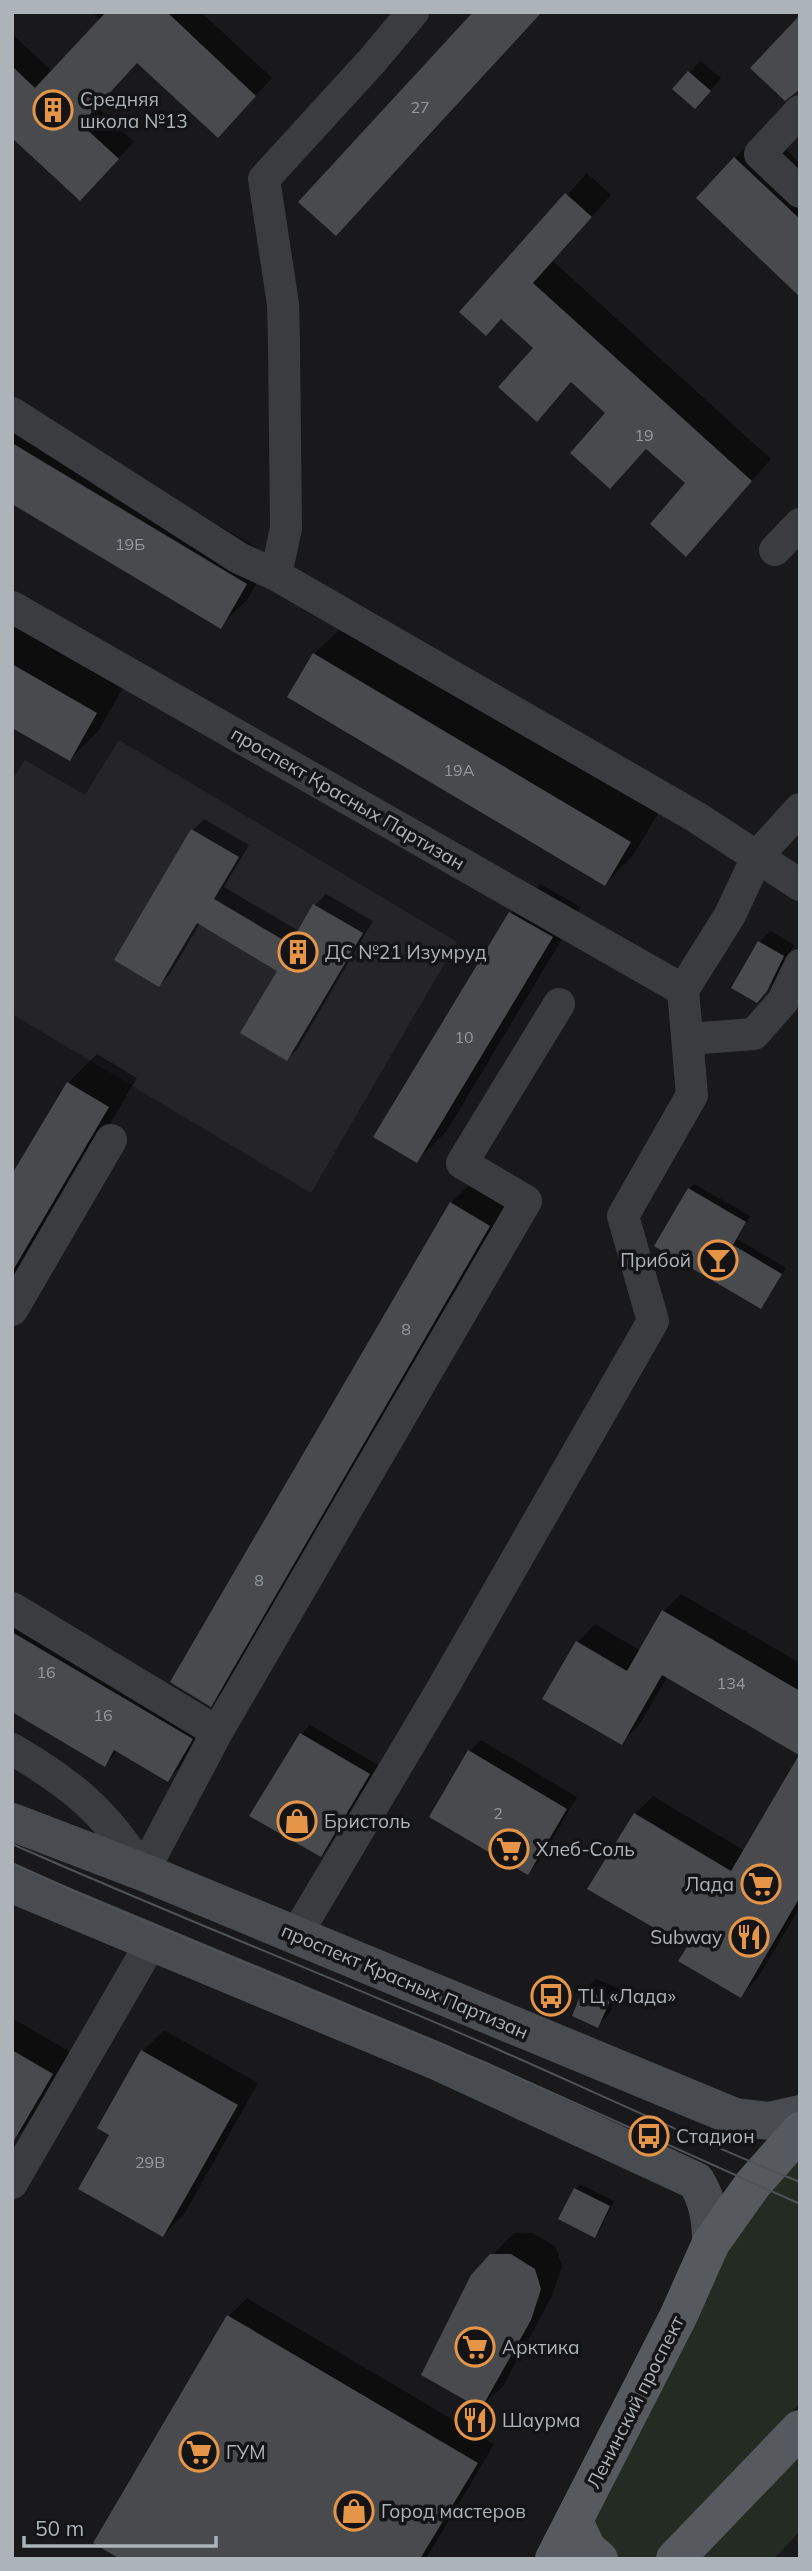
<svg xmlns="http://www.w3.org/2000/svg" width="812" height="2571" font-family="Mulish,sans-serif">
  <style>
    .built { fill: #252528 }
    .green { fill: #232b23 }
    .shadow { fill: #0007 }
    .building { fill: #484a4d }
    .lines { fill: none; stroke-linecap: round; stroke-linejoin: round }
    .minor { stroke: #3a3c40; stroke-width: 32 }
    .secondary { stroke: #484b4f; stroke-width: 38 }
    .primary { stroke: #56595e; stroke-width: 38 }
    .tram { stroke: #4f5256; stroke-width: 2 }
    .labels { text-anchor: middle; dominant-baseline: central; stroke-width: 7; stroke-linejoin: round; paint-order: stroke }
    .number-label { font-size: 16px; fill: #93999e }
    .poi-label { font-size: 19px; fill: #acb3b9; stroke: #141416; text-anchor: start }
    .street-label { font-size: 19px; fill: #acb3b9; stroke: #141416 }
  </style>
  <rect width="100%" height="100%" fill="#19191b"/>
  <path class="built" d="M119 740 457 942 311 1193 12 1014V780L25 760 85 795Z"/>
  <path class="green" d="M800 2149V2403L656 2559H616L588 2520 731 2241Z
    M800 2450V2531L774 2559H701Z"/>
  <path class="shadow" d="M92 12H201L272 78 235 118 138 61 96 106 134 142 96 182 12 136V34L53 72 101 20Z
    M476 12H542L365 205Z
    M700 61 721 78 706 96 675 89Z
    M764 129 800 163V294L735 158Z
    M587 173 611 195 553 261 771 459 686 555 687 483 647 448 610 487 608 412 573 381 537 420 536 347 502 318 461 312Z
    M12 402 272 557 247 600 220 626 12 502Z
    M12 619 125 684 99 730 70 759 12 726Z
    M344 625 659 812 634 854 605 884 314 654Z
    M204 819 249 845 224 887 299 931 315 905 326 894 373 921 298 1048 287 1059 279 971 200 923 170 974 159 985 193 830Z
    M540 884 581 907 446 1132 416 1161 511 913Z
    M771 931 794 945 778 977 756 1001 759 942Z
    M97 1054 137 1078 12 1289V1178L68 1083Z
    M480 1174 518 1196 239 1675 210 1704 451 1203Z
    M694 1184 750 1216 737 1239 786 1268 761 1307 689 1189Z
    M681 1594 800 1663V1754L668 1676 639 1725 621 1743 545 1698 578 1642 595 1624 641 1651 664 1611Z
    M12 1607 207 1723 183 1764 167 1780 118 1751 104 1765 12 1710Z
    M310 1725 378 1765 329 1846 321 1855 301 1734Z
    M481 1740 577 1797 539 1862 527 1873 470 1751Z
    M800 1756V1907L758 1978 740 1996 689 1946 635 1814 653 1796 745 1851Z
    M596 1979 620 1989 609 2014 597 2026 584 1990Z
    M12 2018 72 2053 33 2120 13 2140Z
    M164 2030 258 2083 185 2213 163 2235 111 2134 143 2051Z
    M580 2184 614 2201 600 2230 595 2235 575 2189Z
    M514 2233H533L556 2247 562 2266 552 2296 503 2386 481 2407 472 2276Z
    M247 2298 494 2444 426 2559H124L229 2316Z"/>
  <path class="building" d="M106 12H167L256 96 218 138 137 63 81 124 119 159 80 201 12 138V66L35 88Z
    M473 12H542L336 236 298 202Z
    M800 15V89L785 101 750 68Z
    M688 71 711 91 695 109 672 89Z
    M734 157 800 219V297L696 198Z
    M565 193 592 217 533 283 752 481 686 557 650 524 685 483 646 449 610 489 570 453 605 413 571 382 537 422 498 387 533 348 501 319 486 336 459 312Z
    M12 443 247 584 221 629 12 504Z
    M313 653 631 842 605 886 287 697Z
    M12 664 97 713 70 761 12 728Z
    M191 829 239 857 214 899 290 944 313 904 363 933 287 1061 240 1033 277 971 197 923 159 987 114 960Z
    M509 912 553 937 417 1163 373 1137Z
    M758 941 784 956 767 991 757 1003 731 988Z
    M67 1082 109 1107 12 1272V1174Z
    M688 1188 746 1222 733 1245 782 1274 761 1309 654 1246Z
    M450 1202 490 1226 211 1707 170 1682Z
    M662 1610 800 1691V1897L741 1998 678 1961 687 1947 587 1889 634 1813 731 1871 799 1755 662 1675 622 1745 542 1699 576 1641 627 1671Z
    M12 1632 193 1739 168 1782 114 1750 105 1767 12 1712Z
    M300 1733 370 1774 321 1857 249 1816Z
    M468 1750 567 1809 528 1875 429 1817Z
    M583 1989 610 2001 598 2028 572 2016Z
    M12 2050 53 2074 12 2144Z
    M141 2050 238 2105 163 2237 78 2189 109 2135 97 2128Z
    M574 2188 610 2206 595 2238 558 2219Z
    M490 2254H511L535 2269 541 2289 531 2320 481 2409 421 2375 471 2275Z
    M227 2315 478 2463 420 2559H120L93 2543Z"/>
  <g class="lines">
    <path class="minor" d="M800 111 760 154 800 192
      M12 413 239 558 276 575 696 817 800 885
      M775 550 800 524
      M276 575 286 528 284 343 283 304 264 179 371 62 413 12
      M12 607 683 990
      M688 1039 754 1034 783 1001 800 965
      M12 1310 111 1140
      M12 1608 217 1732 143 1872
      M217 1732 526 1201 462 1163 559 1004
      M12 1749C73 1785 106 1812 143 1872
      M296 1935 441 1691 653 1321 623 1216 692 1095 683 990 730 915 758 855 800 809
      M12 2183 151 1943"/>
    <path class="secondary" d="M12 1822 143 1872 735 2117 769 2121 800 2114
      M12 1884 439 2062 696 2181C708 2201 711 2219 711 2243"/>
    <path class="primary" d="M574 2521 587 2549 599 2559
      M554 2559 678 2317 711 2243 753 2184 800 2131
      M675 2559 800 2429"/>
    <path class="tram" d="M12 1844C170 1914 331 1977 490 2046 593 2091 695 2140 800 2182
      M12 1863 94 1900 484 2062 800 2204"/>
  </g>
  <defs>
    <g id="building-ring" transform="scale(2.0125)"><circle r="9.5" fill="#141416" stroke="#e49547" stroke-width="1.5"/><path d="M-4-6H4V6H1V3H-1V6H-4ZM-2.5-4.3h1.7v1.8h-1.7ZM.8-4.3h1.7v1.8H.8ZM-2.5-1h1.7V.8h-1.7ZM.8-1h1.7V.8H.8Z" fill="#e49547"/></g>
    <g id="bar-ring" transform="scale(2.0125)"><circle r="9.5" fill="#141416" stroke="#e49547" stroke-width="1.5"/><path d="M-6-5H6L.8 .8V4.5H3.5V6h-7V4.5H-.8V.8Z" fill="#e49547"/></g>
    <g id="shop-ring" transform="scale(2.0125)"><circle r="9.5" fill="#141416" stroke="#e49547" stroke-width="1.5"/><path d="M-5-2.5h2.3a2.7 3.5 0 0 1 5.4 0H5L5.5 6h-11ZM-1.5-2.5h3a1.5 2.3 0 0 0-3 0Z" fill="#e49547"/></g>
    <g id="supermarket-ring" transform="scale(2.0125)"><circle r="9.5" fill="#141416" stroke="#e49547" stroke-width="1.5"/><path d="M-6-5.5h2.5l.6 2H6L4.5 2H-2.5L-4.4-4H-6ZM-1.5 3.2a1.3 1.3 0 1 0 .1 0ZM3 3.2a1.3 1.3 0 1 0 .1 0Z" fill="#e49547"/></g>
    <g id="restaurant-ring" transform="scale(2.0125)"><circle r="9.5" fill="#141416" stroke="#e49547" stroke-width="1.5"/><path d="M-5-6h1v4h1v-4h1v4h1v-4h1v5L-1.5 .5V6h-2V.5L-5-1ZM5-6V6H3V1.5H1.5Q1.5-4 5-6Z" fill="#e49547"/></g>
    <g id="bus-ring" transform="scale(2.0125)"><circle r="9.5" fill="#141416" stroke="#e49547" stroke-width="1.5"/><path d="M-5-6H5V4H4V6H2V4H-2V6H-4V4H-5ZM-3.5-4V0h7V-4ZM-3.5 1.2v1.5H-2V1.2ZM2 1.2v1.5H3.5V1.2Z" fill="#e49547"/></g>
  </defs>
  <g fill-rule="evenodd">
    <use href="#building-ring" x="53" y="110"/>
    <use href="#building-ring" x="298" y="952"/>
    <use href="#bar-ring" x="718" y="1260"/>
    <use href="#shop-ring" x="297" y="1821"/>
    <use href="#supermarket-ring" x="509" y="1849"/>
    <use href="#supermarket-ring" x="761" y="1884"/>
    <use href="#restaurant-ring" x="749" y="1937"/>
    <use href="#bus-ring" x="551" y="1996"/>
    <use href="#bus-ring" x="649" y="2136"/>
    <use href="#supermarket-ring" x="475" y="2347"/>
    <use href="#restaurant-ring" x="475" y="2420"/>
    <use href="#supermarket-ring" x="199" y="2452"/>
    <use href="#shop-ring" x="354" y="2511"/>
  </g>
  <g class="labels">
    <g class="number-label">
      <text x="420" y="107">27</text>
      <text x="644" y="435">19</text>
      <text x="130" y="544">19Б</text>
      <text x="459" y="770">19А</text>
      <text x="464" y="1037">10</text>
      <text x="406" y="1329">8</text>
      <text x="259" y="1580">8</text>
      <text x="46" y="1672">16</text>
      <text x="731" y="1683">134</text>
      <text x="103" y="1715">16</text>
      <text x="498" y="1813">2</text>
      <text x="150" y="2162">29В</text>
    </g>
    <g class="poi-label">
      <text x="80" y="99">Средняя<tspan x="80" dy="22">школа №13</tspan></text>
      <text x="325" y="952">ДС №21 Изумруд</text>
      <text x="691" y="1260" text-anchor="end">Прибой</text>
      <text x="324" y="1821">Бристоль</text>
      <text x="536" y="1849">Хлеб-Соль</text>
      <text x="734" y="1884" text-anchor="end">Лада</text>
      <text x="722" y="1937" text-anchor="end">Subway</text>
      <text x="578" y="1996">ТЦ «Лада»</text>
      <text x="676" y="2136">Стадион</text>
      <text x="502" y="2347">Арктика</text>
      <text x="502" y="2420">Шаурма</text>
      <text x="226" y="2452">ГУМ</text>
      <text x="381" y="2511">Город мастеров</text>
    </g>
    <g class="street-label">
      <text transform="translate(348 798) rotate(30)">проспект Красных Партизан</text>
      <text transform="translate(405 1981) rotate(23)">проспект Красных Партизан</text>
      <text transform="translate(635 2402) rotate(-63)">Ленинский проспект</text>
    </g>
  </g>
  <rect width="812" height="2571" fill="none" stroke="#acb3b9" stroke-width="28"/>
  <path d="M24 2536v10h192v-10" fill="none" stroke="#acb3b9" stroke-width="3.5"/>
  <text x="35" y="2536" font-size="21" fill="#acb3b9" stroke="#141416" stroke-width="5" paint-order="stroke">50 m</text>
</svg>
